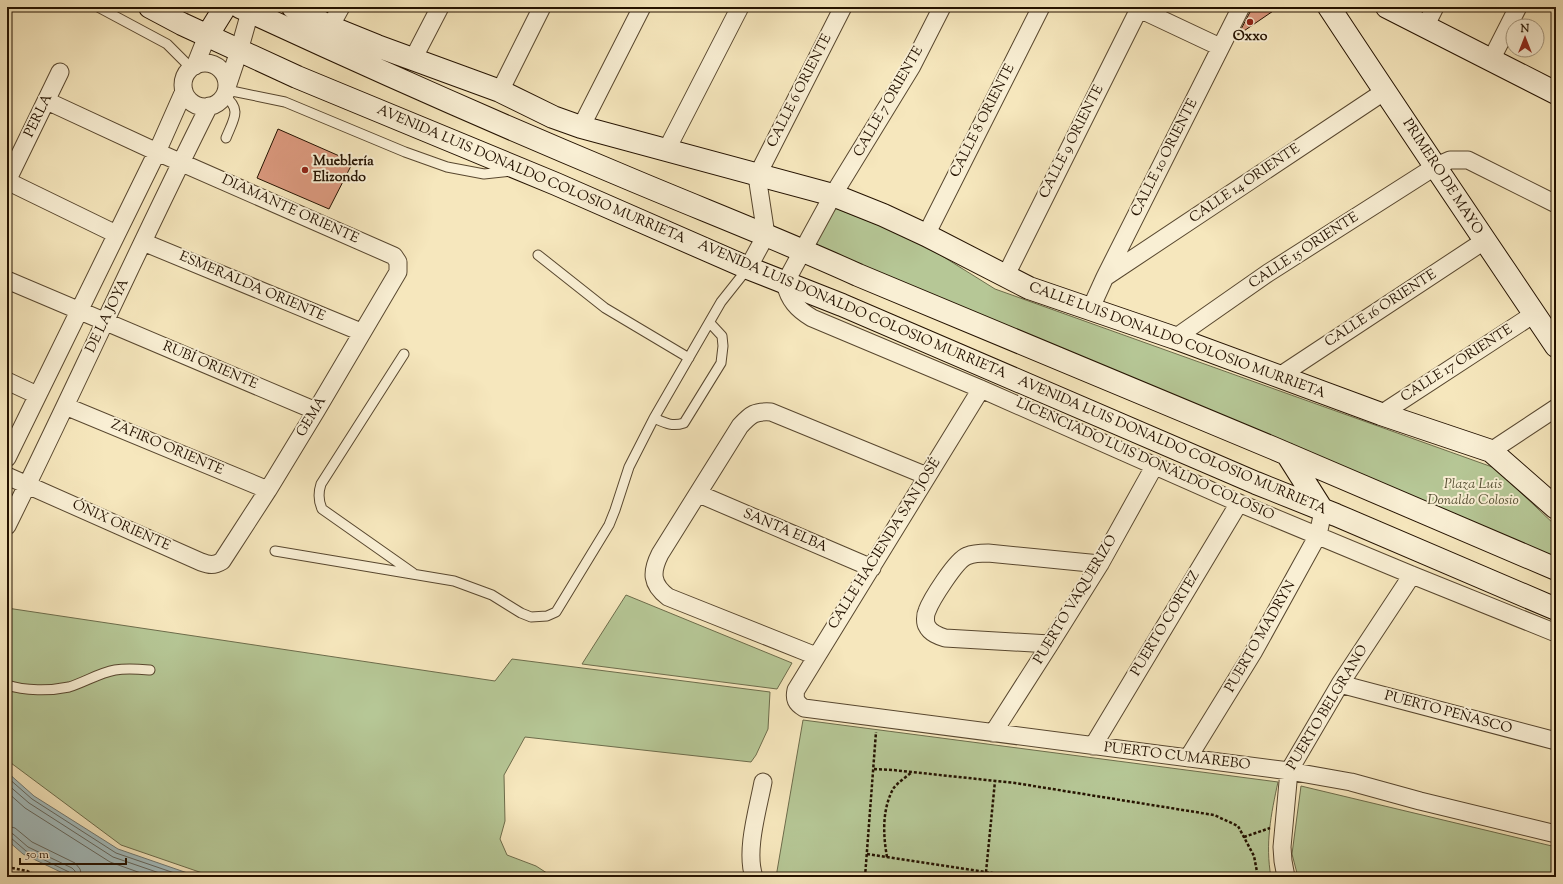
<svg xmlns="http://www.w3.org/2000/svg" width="1563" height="884" font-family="'Sorts Mill Goudy',serif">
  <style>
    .green { fill: #b6c796; stroke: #6d6c4b }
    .water { fill: #a3bcbd; stroke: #707871 }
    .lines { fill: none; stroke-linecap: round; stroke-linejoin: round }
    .shore { stroke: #64675e; stroke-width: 1 }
    .building { fill: #db997e; stroke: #241200 }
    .lane-casing { stroke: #58472f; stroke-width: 11 }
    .street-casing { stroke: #58472f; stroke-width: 19 }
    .secondary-casing { stroke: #241200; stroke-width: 24 }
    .path { stroke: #241200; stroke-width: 2.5; stroke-dasharray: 3 2; stroke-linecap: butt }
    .lane { stroke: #f9efd4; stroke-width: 9 }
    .street { stroke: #f9efd4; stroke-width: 17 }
    .secondary { stroke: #f9efd4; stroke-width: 22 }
    .poi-dot { fill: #8f2418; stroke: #f9efd4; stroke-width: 1.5 }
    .labels { text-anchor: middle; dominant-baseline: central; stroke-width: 4; stroke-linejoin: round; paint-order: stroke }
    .poi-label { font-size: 14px; font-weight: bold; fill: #241200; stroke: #f9efd4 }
    .street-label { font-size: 14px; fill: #241200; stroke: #f9efd4 }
    .park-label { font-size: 14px; font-style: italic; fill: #575134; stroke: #f9efd4 }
  </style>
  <rect width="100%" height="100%" fill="#f6e7bd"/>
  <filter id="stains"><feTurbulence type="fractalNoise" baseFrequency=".005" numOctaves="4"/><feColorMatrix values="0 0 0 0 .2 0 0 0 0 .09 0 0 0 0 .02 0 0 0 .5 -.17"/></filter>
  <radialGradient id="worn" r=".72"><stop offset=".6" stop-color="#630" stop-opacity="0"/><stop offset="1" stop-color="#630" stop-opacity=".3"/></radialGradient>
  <path class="green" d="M830 206 918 241 995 289 1495 468 1556 526V562L816 246Z
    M626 595 792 663 777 689 582 664Z
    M7 608 495 681 512 659 770 692 768 729 756 755 751 762 525 737 504 775 505 821 500 839 507 855 536 866 553 877H220L211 876 121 845 7 760Z
    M803 720 1278 782C1271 814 1265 844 1271 877H776Z
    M1301 786 1556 847V877H1298L1292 854Z"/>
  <path class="water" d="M7 772 34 796 118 849 199 877H71L23 854 7 840Z"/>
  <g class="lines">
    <path class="shore" d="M7 777 32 799 116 853 186 877
      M7 784 29 803 113 857 171 877
      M7 792 25 808 110 862 152 877
      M7 826 15 828 32 842 75 863 80 869 82 877
      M7 832 13 834 28 847 72 868 75 871 76 877
      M7 837 11 838 26 851 69 872 71 877"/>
  </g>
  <path class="building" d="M1251 7H1279L1238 35 1250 12Z
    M278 129 353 162 329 209 257 178Z"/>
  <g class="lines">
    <g class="lane-casing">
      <path id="lane" d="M98 7 167 44 191 68
        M227 90 285 102 405 152 447 167 484 174 511 171
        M224 96C243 109 233 120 226 138
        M538 255 605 308 689 358
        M404 354 321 484C318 493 318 500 322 509L413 573
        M654 418C665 423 672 427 684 423L721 363 723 346 722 336 710 323
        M275 551 454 581 492 595 521 613 531 617 547 616 556 612 609 525 615 510 629 467 654 418 721 302 748 268
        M7 685C25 691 50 691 69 687 85 682 99 673 115 670 127 668 138 669 150 670"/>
    </g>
    <g class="street-casing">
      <path id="street" d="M942 7 912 66 833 195 785 283C789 300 797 309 812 318L981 389 1239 503 1412 575 1556 633
        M1135 7 1220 47
        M330 27 341 7
        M1425 27 1435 7
        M413 59 440 7
        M1491 60 1518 7
        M183 85a22 22 0 1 1 44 0a22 22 0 1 1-44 0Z
        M195 66 207 36
        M228 84 239 51 250 12
        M500 91 542 7
        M581 127 642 7
        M667 149 740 7
        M7 181 60 72
        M7 181 116 234
        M926 235 1041 7
        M143 242 361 332
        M748 268 766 235 757 176 843 7
        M1006 275 1139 9
        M1107 276 1385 91
        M7 280 316 411
        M1090 310 1105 277 1241 7
        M1175 338 1268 273 1436 166 1450 160H1468L1556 204
        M1278 377 1484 241
        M7 381 37 395
        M981 389 796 690C794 699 796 703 804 708L1289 771 1351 782 1420 801 1556 834
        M65 406 268 490
        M1381 414 1534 314
        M1491 451 1556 408
        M7 458 157 152 184 91
        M7 476 201 562C209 565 214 566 222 561L268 490 316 411 398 272V262L394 256 157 152 47 101
        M699 494 872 568
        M7 526C76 387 139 245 209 106
        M1050 644 945 638C939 636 930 633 927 626 925 623 925 615 927 611 931 600 956 560 967 556 974 553 981 553 988 553L1100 564
        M816 656 668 597C651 584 651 572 660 554L740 426C751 414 755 411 771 412L927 476
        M1340 684 1556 741
        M993 733 1050 644 1100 564 1155 465
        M1093 746 1239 503
        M1188 758 1254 651 1318 535 1323 511
        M754 877C745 851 758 809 763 782
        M1286 877 1283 861 1282 847 1289 771 1340 684 1412 575"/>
    </g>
    <g class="secondary-casing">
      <path id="secondary" d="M150 7 182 24 297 77 556 184 748 268 842 305 1256 483 1336 515 1556 609
        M240 7C365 65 491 121 618 174 698 208 779 239 858 275L1273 448 1556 569
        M293 7 330 27 377 46 500 91 553 117 581 127 833 195 883 215 926 235 1029 288 1175 338 1381 414 1491 451 1556 508
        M1329 7C1404 121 1480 233 1556 346
        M1387 7 1556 93
        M207 36 225 7
        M1287 454 1323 511"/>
    </g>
    <path class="path" d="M874 769 893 770 1015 783 1214 815 1238 826 1254 856 1258 877
      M1244 837 1270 828
      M867 854 1018 877
      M887 857C883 835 882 810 893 789 897 783 906 777 912 772
      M7 867 27 871 40 877
      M986 872 995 781
      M865 877 876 732"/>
    <use href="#lane" class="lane"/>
    <use href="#street" class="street"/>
    <use href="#secondary" class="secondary"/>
  </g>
  <g class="poi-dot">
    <circle cx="1250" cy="22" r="4"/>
    <circle cx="305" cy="170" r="4"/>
  </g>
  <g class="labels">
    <g class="poi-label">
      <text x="1250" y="37">Oxxo</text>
      <text x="313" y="162" text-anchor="start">Mueblería<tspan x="313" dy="16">Elizondo</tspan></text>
    </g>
    <g class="street-label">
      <text transform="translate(800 91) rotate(-63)">CALLE 6 ORIENTE</text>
      <text transform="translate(889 102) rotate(-60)">CALLE 7 ORIENTE</text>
      <text transform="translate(39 116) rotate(-64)">PERLA</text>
      <text transform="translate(983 121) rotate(-63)">CALLE 8 ORIENTE</text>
      <text transform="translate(1072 142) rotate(-63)">CALLE 9 ORIENTE</text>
      <text transform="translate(1165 158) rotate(-63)">CALLE 10 ORIENTE</text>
      <text transform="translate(531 175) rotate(23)">AVENIDA LUIS DONALDO COLOSIO MURRIETA</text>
      <text transform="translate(1442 177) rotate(57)">PRIMERO DE MAYO</text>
      <text transform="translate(1245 184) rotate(-34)">CALLE 14 ORIENTE</text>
      <text transform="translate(290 210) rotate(24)">DIAMANTE ORIENTE</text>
      <text transform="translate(1304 251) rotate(-33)">CALLE 15 ORIENTE</text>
      <text transform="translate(252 287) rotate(23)">ESMERALDA ORIENTE</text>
      <text transform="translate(1381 309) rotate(-33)">CALLE 16 ORIENTE</text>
      <text transform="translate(852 310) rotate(23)">AVENIDA LUIS DONALDO COLOSIO MURRIETA</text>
      <text transform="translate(108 316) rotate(-64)">DE LA JOYA</text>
      <text transform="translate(1177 341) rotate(20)">CALLE LUIS DONALDO COLOSIO MURRIETA</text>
      <text transform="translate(1457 364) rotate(-33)">CALLE 17 ORIENTE</text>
      <text transform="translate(210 366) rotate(23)">RUBÍ ORIENTE</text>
      <text transform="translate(312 417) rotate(-59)">GEMA</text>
      <text transform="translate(1172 446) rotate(23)">AVENIDA LUIS DONALDO COLOSIO MURRIETA</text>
      <text transform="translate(167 448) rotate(23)">ZAFIRO ORIENTE</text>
      <text transform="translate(1145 460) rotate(24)">LICENCIADO LUIS DONALDO COLOSIO</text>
      <text transform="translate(121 526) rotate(24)">ÓNIX ORIENTE</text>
      <text transform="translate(785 531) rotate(23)">SANTA ELBA</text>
      <text transform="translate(885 544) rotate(-58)">CALLE HACIENDA SAN JOSÉ</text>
      <text transform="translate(1076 600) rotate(-59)">PUERTO VAQUERIZO</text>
      <text transform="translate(1166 624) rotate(-59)">PUERTO CORTEZ</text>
      <text transform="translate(1261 637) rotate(-60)">PUERTO MADRYN</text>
      <text transform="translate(1328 708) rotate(-59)">PUERTO BELGRANO</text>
      <text transform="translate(1448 713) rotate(15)">PUERTO PEÑASCO</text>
      <text transform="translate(1177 757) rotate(7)">PUERTO CUMAREBO</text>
    </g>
    <g class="park-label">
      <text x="1473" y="485">Plaza Luis<tspan x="1473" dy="16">Donaldo Colosio</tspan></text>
    </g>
  </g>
  <rect width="1563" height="884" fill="none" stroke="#f6e7bd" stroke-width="24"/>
  <rect x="8" y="8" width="1547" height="868" fill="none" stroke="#241200" stroke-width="2"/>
  <rect x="12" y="12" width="1539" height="860" fill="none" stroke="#241200"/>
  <g transform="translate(1525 38)"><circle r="19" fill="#f9efd4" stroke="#a4977f"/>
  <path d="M0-3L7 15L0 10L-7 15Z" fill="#8f2418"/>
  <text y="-6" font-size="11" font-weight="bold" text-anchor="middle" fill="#241200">N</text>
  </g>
  <path d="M20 858v6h106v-6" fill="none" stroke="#241200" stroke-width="2"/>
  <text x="26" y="858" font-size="12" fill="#241200" stroke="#f9efd4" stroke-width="3" paint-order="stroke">50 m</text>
  <rect width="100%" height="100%" filter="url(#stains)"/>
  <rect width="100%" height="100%" fill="url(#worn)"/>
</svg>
